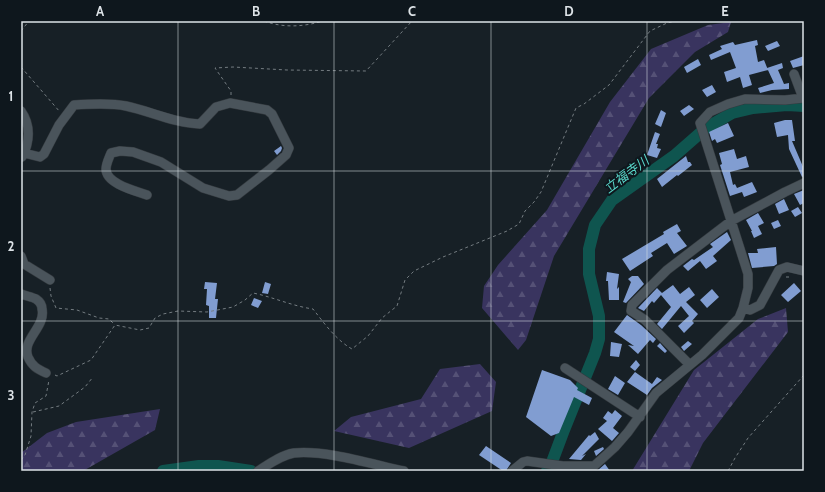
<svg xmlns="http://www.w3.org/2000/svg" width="825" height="492" font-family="Cabin,'Noto Sans JP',sans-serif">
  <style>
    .forest { fill: url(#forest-firs) }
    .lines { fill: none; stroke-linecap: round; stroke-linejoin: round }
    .river { stroke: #0f554f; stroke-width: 12 }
    .building { fill: #819dd1 }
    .minor-casing { stroke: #343a3f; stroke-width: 10 }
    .path { stroke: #747c81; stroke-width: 1; stroke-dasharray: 3 3; stroke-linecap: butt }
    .minor { stroke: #4a545b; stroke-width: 9 }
    .grid { fill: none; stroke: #dde3e7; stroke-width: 1; stroke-opacity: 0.55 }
    .labels { text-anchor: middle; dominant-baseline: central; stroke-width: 4; stroke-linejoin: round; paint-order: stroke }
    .water-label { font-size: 13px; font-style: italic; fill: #5ad8cb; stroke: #0e171d }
    .neatline { fill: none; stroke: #dde3e7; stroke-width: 1.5 }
    .grid-label { font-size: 13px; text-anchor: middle; font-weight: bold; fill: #dde3e7 }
  </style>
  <defs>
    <pattern id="forest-firs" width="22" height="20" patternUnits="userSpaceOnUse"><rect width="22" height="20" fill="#39345f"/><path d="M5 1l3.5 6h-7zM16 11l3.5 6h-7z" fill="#555176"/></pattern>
  </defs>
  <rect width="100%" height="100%" fill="#172026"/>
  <path class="forest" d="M731 22 728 32 695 52 649 98 554 256 526 340 518 350 482 308 484 286 498 265 547 210 610 102 651 49 708 25Z
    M786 308 788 332 703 443 689 471H632L694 370 758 319Z
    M480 364 496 382 492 411 409 448 334 431 351 417 421 399 440 369Z
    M160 409 155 430 83 471H21V453L47 433 76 422Z"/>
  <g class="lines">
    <path class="river" d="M163 471 199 466H218L251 471
      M547 471 552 462 564 430 595 353 599 339V316L589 274V249L595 225 612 200 674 156 706 128 732 113 753 108 787 105 804 106"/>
  </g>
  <path class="building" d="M757 40 758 45 755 46 758 62 764 60 768 70 749 75 752 85 743 88 740 77 727 82 724 72 736 68 730 52 711 60 709 55 722 49 720 46 733 42 735 45Z
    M777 41 780 46 768 51 765 46Z
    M804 56V65L793 68 790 61Z
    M698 59 701 65 687 73 684 67Z
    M782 63 783 68 778 70 784 84 789 83V89L772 90 760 93 758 88 774 83 767 68Z
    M712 85 716 92 707 97 702 90Z
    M689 105 694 109 684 116 680 111Z
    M661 110 666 113 661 127 655 124Z
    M785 120H792L795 141H792L804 169V176L802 177 789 149 788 135 777 137 774 123Z
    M728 123 734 136 717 143 715 139 712 141 709 132Z
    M655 132 660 134 656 144H658L657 148 661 149 657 158 647 155Z
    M281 146 282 148 281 151 277 155 274 151Z
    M734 149 737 159 746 156 749 167 730 172 733 185 735 184 737 188 752 182 757 192 744 197 742 192 730 196 720 165 722 164 719 153Z
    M686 156 688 162H690L692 165 678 176 677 175 662 187 657 179Z
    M804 190V203L800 205 794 194Z
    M784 199 789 210 779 214 775 204Z
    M798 207 802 213 795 217 791 211Z
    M758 213 764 223 758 226 762 234 754 238 751 231H752L746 220Z
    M778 220 781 226 774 229 771 223Z
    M677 224 681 231 677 233 687 246 674 254 667 243 651 253 653 256 630 271 622 259 664 234 663 232Z
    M727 232 731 240 713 256 717 261 706 269 700 261 688 271 683 266 692 259 694 260 713 247 710 244Z
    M776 247 777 264 774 266 752 268 748 253H758L757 249Z
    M607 272 619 274 617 289 619 287V300H609L608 281H606Z
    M632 276H638L644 284 626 303 623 302 631 282 628 279Z
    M205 282 217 283 215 299H218L216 318H209V306L206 305 207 289H204Z
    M265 282 271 284 268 294 262 293Z
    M794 283 801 291 788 302 781 295Z
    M673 285 680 294 689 287 695 295 686 302 698 314 692 321 694 323 684 333 678 326 689 316 681 306 662 329 657 324 671 307 661 295 654 303 652 301 644 311 638 308 657 288 662 293Z
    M712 289 719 297 707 308 700 300Z
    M254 298 262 301 258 308 251 305Z
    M627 315 641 325 656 339 653 343 650 340 638 354 628 345 634 346 614 332Z
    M688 341 692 344 684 351 681 347Z
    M611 342 622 344 619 357 610 356Z
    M660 343 667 351 665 353 657 346Z
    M636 360 640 365 635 371 630 367Z
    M542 370 570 380 578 388 577 390 592 398 589 405 574 397 559 433 551 436 526 417Z
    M635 372 652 384 657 377 662 380 652 388 647 395 627 382Z
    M615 376 625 383 618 395 608 389Z
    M615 410 622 416 613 428 619 433 612 441 598 429 607 421 603 418 608 411 612 414Z
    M595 432 599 439 582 456 586 454 581 460 569 459 589 435 590 436Z
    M486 446 511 463 506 471H503L479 455Z
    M603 447 604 449 596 456 594 451Z
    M605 464 610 471H597L598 470Z"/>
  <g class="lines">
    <g class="minor-casing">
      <path id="minor" d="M794 74 803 98
        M21 111C31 125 30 142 22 157
        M24 153 40 157 44 154 59 125 74 105C88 104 112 103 126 106 150 111 174 123 200 124L216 107 230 103 267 110 272 114 289 148 286 155 269 170 237 195 229 196 203 188 161 162 133 152 120 151 111 153C109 158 106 164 106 169 106 184 136 191 147 195
        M21 256 24 264 50 280
        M21 294C26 296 32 297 36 299 39 301 42 305 42 309 46 327 21 340 28 357 32 366 37 369 46 373
        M743 308 750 310 760 305 779 270 787 267 804 271
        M690 365 645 320 633 312 631 311 632 305 667 270 731 221 785 192 804 183
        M565 368 640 417
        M258 471C269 464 281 455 294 453 327 450 371 464 404 471
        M512 471 523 462 527 461 563 466H594L615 447 628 432 656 393 702 355 739 318 743 308 748 288V274L700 123 710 112 728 104 745 99 785 100 804 98"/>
    </g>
    <path class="path" d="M264 21C283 28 303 27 323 21
      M21 31 29 21
      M21 67 60 112
      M231 95V91L215 68 233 67 287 70 366 71 412 21
      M786 277H792
      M50 288 51 296 56 308 77 310 99 318 109 319 115 325
      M55 375 57 376 91 360 115 325 140 330 149 328 155 318 163 314 178 311 207 312 233 307 245 300 253 293C273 297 292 306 313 309 324 323 336 340 352 349L368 336 382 318 397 306 405 280 414 271 443 257 507 231 519 224 525 211 534 202 541 192 576 108 584 104 609 85 650 31 667 23 677 21
      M33 412 59 406 85 387 93 377
      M21 460 25 455 31 436 32 412 35 403 46 396 49 380
      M728 471 735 458 748 438 804 375"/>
    <use href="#minor" class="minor"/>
  </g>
  <path class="grid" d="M178 21V471M334 21V471M491 21V471M647 21V471M21 171H804M21 321H804"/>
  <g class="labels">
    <g class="water-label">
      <text transform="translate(626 174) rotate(-37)">立福寺川</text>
    </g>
  </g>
  <rect width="825" height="492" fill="none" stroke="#0e171d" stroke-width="44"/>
  <rect x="22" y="22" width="781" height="448" class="neatline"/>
  <g class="grid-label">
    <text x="100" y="16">A</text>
    <text x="256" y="16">B</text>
    <text x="412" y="16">C</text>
    <text x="569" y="16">D</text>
    <text x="725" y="16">E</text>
    <text x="11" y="101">1</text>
    <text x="11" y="251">2</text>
    <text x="11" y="400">3</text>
  </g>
</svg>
